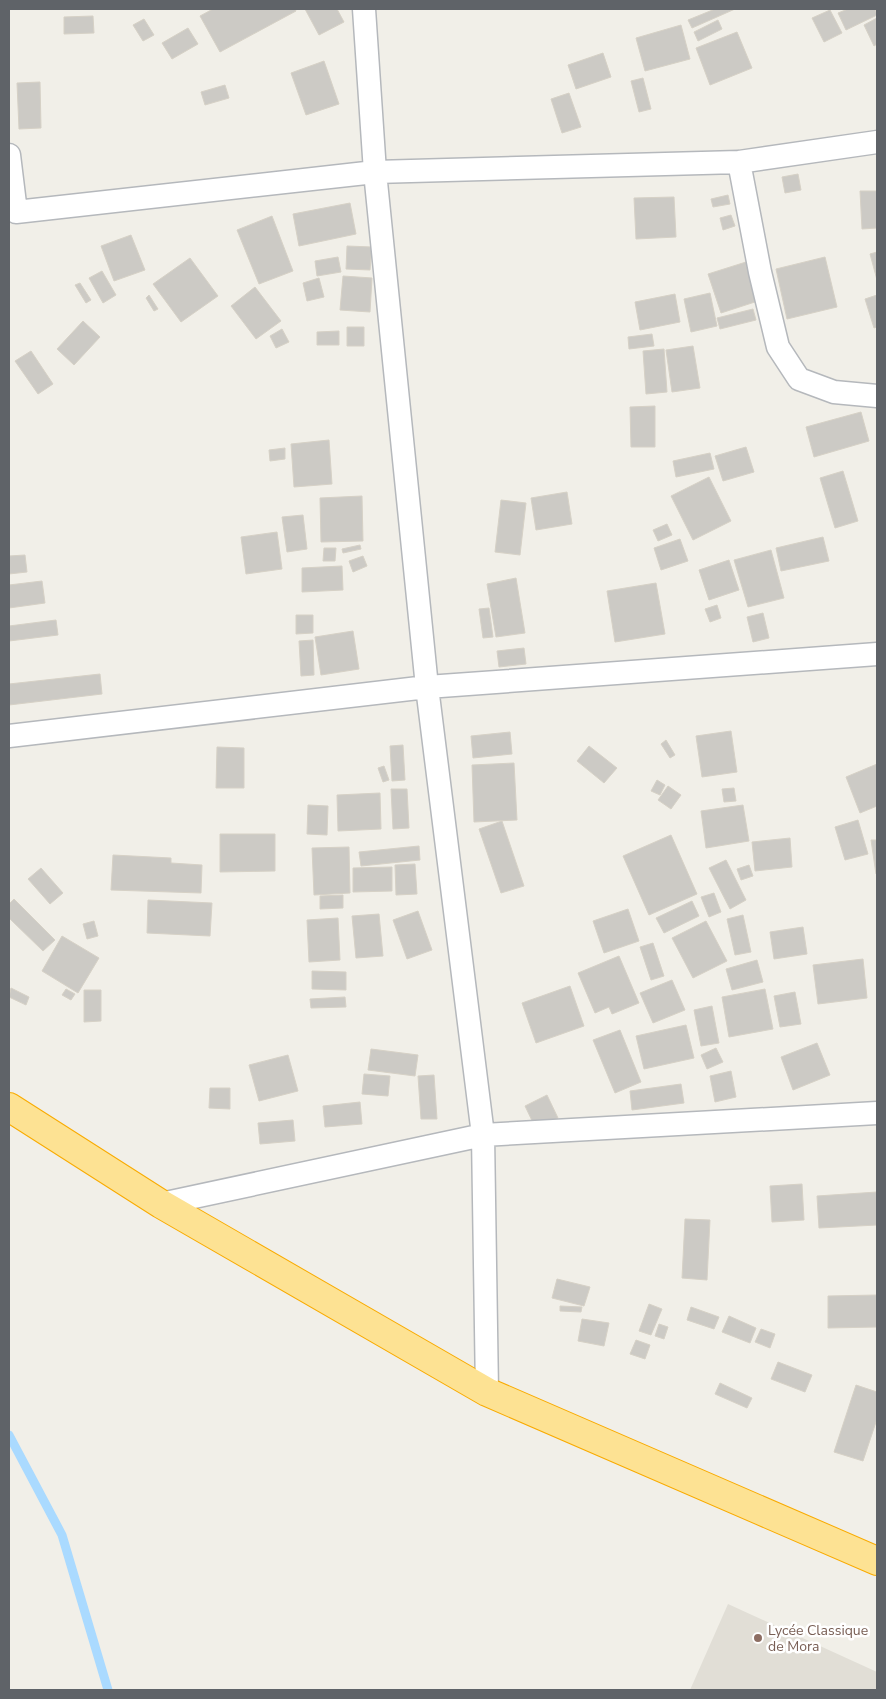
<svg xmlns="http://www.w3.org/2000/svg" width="886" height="1699" font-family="'Nunito Sans',sans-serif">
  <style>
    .education { fill: #e1ded6 }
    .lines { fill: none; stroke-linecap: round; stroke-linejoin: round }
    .stream { stroke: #aadaff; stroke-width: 9 }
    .building { fill: #cccac5; stroke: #d6d1c6 }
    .street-casing { stroke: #b5b8bc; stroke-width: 25 }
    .highway-casing { stroke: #f9ab00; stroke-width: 30 }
    .street { stroke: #fff; stroke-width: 22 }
    .highway { stroke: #fde293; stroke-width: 28 }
    .education-dot { fill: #8d6e63; stroke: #fff; stroke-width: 2 }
    .labels { text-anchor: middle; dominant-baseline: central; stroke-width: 5; stroke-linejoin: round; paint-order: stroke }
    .education-label { font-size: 14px; fill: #785e54; stroke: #fff; text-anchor: start }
  </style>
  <rect width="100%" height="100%" fill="#f1efe8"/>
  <path class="education" d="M728 1604 877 1672V1690H690Z"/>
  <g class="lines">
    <path class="stream" d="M9 1435 62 1535 108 1690"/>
  </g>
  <path class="building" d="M213 9H295L296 11 220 52 200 16Z
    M305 9H337L344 22 319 35Z
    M715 9H735L692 28 688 20Z
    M848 9H875L877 15 846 30 838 13Z
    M830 10 842 33 824 42 812 18Z
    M93 16 94 33 64 34V17Z
    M877 18V44L874 46 864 25Z
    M144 19 154 35 143 41 133 25Z
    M718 20 722 29 698 41 694 32Z
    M681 25 690 59 645 71 636 38Z
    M188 28 198 44 172 59 162 43Z
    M737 32 752 68 710 85 696 48Z
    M603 53 611 77 576 89 568 65Z
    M324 61 339 104 306 115 291 73Z
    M643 78 651 109 639 112 631 81Z
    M40 82 41 128 19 129 17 83Z
    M225 85 229 98 205 105 201 92Z
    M569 93 581 127 562 133 551 99Z
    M798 174 801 190 785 193 782 177Z
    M860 191H877V228L862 229Z
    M728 195 730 204 713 207 711 199Z
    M674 197 676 237 636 239 634 198Z
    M350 203 356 234 299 246 293 214Z
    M731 215 735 226 723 230 720 218Z
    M272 216 293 271 259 284 237 230Z
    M131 235 145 270 114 281 101 246Z
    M347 246 372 247 370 270 346 269Z
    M877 252V280L870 254Z
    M338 257 341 272 317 276 315 261Z
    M825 257 837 307 787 319 776 269Z
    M190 258 218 296 181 322 153 284Z
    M746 262 758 301 721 313 708 274Z
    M102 271 116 295 103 303 89 278Z
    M343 276 372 278 370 312 340 310Z
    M319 278 324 297 307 301 303 283Z
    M80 283 91 300 86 303 75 285Z
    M255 287 281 321 256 339 231 306Z
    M710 293 717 326 691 332 684 299Z
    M675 294 680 322 640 330 635 302Z
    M149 295 158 309 154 311 146 298Z
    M877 295V327L874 328 865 299Z
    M753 309 756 320 720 329 717 318Z
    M83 321 100 337 74 365 57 349Z
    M347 327H364V346H347Z
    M282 329 289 342 276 348 270 336Z
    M339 331V345H317V332Z
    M652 334 654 346 629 349 628 337Z
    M693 346 700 388 672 392 666 350Z
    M664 349 667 392 646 394 643 351Z
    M31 351 53 384 38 394 15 361Z
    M655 406V447H631L630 407Z
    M861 412 869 441 814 457 806 427Z
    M329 440 332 484 294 487 291 444Z
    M746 447 754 472 723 481 715 456Z
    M285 448V459L270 461 269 450Z
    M710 453 714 469 676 477 673 461Z
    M843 471 858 521 835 528 820 478Z
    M709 477 731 521 693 540 671 496Z
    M567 492 572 524 536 530 531 498Z
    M362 496 363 541 321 542 320 498Z
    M501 500 526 503 520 555 495 552Z
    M303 515 307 549 287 552 282 517Z
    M667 524 672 535 658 541 653 530Z
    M277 532 282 569 246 574 241 537Z
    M823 537 829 561 781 571 776 548Z
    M680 539 688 561 661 570 654 548Z
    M360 545 361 549 343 553 342 549Z
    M324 548H336L335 561H323Z
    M771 550 784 598 748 607 734 560Z
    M25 555 27 572 9 574V556Z
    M363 556 367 566 353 572 349 561Z
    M729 560 739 590 709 600 699 570Z
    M342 566 343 590 302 592V568Z
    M516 578 525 633 496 637 487 584Z
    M42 581 45 603 9 608V585Z
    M656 583 665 634 615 642 607 591Z
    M717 605 721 618 710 622 705 609Z
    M489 608 493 637 483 638 479 609Z
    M763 613 769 638 753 642 747 617Z
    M296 615H313V633L296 634Z
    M56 620 58 635 9 641V626Z
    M353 631 359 669 321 675 315 637Z
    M313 640 314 675 301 676 299 641Z
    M524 648 526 664 499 667 497 651Z
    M100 674 102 694 9 705V684Z
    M731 731 737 772 702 777 696 736Z
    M510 732 512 754 473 758 471 736Z
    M666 740 675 755 670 758 661 744Z
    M403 745 405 780 392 781 390 746Z
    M589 746 617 768 604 783 577 761Z
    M217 747 244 748V788H216Z
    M514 763 517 820 474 822 472 765Z
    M877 764V806L860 813 846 777Z
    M384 766 389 780 383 782 378 768Z
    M657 780 665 785 660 795 651 791Z
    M668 786 681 795 671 809 658 800Z
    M734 788 736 801 724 802 722 789Z
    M391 789H407L409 828 393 829Z
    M380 793 381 829 338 831 337 795Z
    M308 805 328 806 327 835 307 834Z
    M743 805 749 841 706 848 701 811Z
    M858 820 868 854 845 860 835 827Z
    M502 821 524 886 501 893 479 829Z
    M220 834H275V871L220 872Z
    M671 835 697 894 649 915 623 856Z
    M790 838 792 867 755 871 752 842Z
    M871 840H877V874H876Z
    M419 846 420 860 361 866 359 852Z
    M349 847 350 893 314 895 312 848Z
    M113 855 171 858V863L202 865 201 893 111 890Z
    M726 860 746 900 730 909 709 868Z
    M415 864 417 894 396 895 395 865Z
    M749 865 753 876 741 880 737 869Z
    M392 867V891L353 892V868Z
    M41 868 63 893 50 904 28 879Z
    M714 893 721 912 709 917 701 897Z
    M343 895V908L320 909V896Z
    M14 899 55 940 43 951 9 918V904Z
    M148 900 212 903 210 936 147 933Z
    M692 901 699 916 664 933 656 918Z
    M628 909 639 941 604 953 593 921Z
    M418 911 432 950 407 959 393 920Z
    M379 914 383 956 356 958 352 916Z
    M743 915 751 952 735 955 727 919Z
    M338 918 340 960 309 962 307 920Z
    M94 921 98 936 87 939 83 924Z
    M706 921 727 961 693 978 672 938Z
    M803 927 807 954 774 959 770 932Z
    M62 936 99 958 78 993 42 971Z
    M653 943 664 976 651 980 640 947Z
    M619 956 639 1003 612 1014 609 1007 595 1013 578 973Z
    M863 959 867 998 818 1004 813 965Z
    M757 960 763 982 732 990 726 969Z
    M312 971 346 972V990L312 989Z
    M672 980 685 1010 653 1023 640 993Z
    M570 986 584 1026 536 1043 522 1003Z
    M11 988 29 997 26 1005 9 997Z
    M66 989 75 994 71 1000 62 995Z
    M765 989 773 1029 729 1037 722 997Z
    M84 990H101V1021L84 1022Z
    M795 992 801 1024 780 1027 774 996Z
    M345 997 346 1007 311 1008 310 999Z
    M712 1006 719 1043 701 1046 694 1010Z
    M686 1025 694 1058 644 1069 636 1036Z
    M620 1030 641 1082 615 1093 593 1040Z
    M817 1043 830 1075 793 1090 781 1057Z
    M716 1048 723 1062 707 1069 701 1055Z
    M371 1049 418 1055 415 1076 368 1070Z
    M288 1055 298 1091 259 1101 249 1065Z
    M731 1071 736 1097 715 1102 710 1076Z
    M364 1074 390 1076 388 1096 362 1094Z
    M434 1075 437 1119H421L418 1076Z
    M681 1084 684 1103 632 1110 630 1091Z
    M210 1088H230V1109L209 1108Z
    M547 1095 558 1118 536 1129 525 1106Z
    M360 1102 362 1124 325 1127 323 1106Z
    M293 1120 295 1141 260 1144 258 1123Z
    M802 1184 804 1220 772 1222 770 1186Z
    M877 1192V1225L819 1228 817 1196Z
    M685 1219 710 1220 707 1280 682 1278Z
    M557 1279 590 1287 584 1306 552 1298Z
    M877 1295V1327L828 1328V1296Z
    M649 1304 662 1309 651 1335 639 1331Z
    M560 1306 582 1307 581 1312 560 1311Z
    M691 1307 719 1317 714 1329 687 1320Z
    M729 1316 756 1328 750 1343 722 1332Z
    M582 1319 609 1323 604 1346 578 1341Z
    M659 1324 668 1327 664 1339 655 1336Z
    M761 1329 775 1334 770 1348 755 1342Z
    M636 1340 650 1345 645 1359 630 1354Z
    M778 1362 812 1375 805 1392 771 1379Z
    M720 1383 752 1398 747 1408 715 1394Z
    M856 1385 877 1392V1419L863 1461 834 1452Z"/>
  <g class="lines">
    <g class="street-casing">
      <path id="street" d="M364 9 375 172 427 687 483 1135 487 1392
        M9 155 16 212 375 172 739 162 877 142
        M739 162 760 272 778 347 799 379 834 392 877 396
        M9 736 427 687 877 654
        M161 1204 483 1135 877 1113"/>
    </g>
    <g class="highway-casing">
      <path id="highway" d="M9 1107 161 1204 487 1392 877 1561"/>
    </g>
    <use href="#street" class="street"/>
    <use href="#highway" class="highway"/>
  </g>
  <circle class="education-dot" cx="758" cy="1638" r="5"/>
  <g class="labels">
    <g class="education-label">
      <text x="768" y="1630">Lycée Classique<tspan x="768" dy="16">de Mora</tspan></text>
    </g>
  </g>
  <rect width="886" height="1699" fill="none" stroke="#5f6368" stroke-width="20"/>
</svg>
